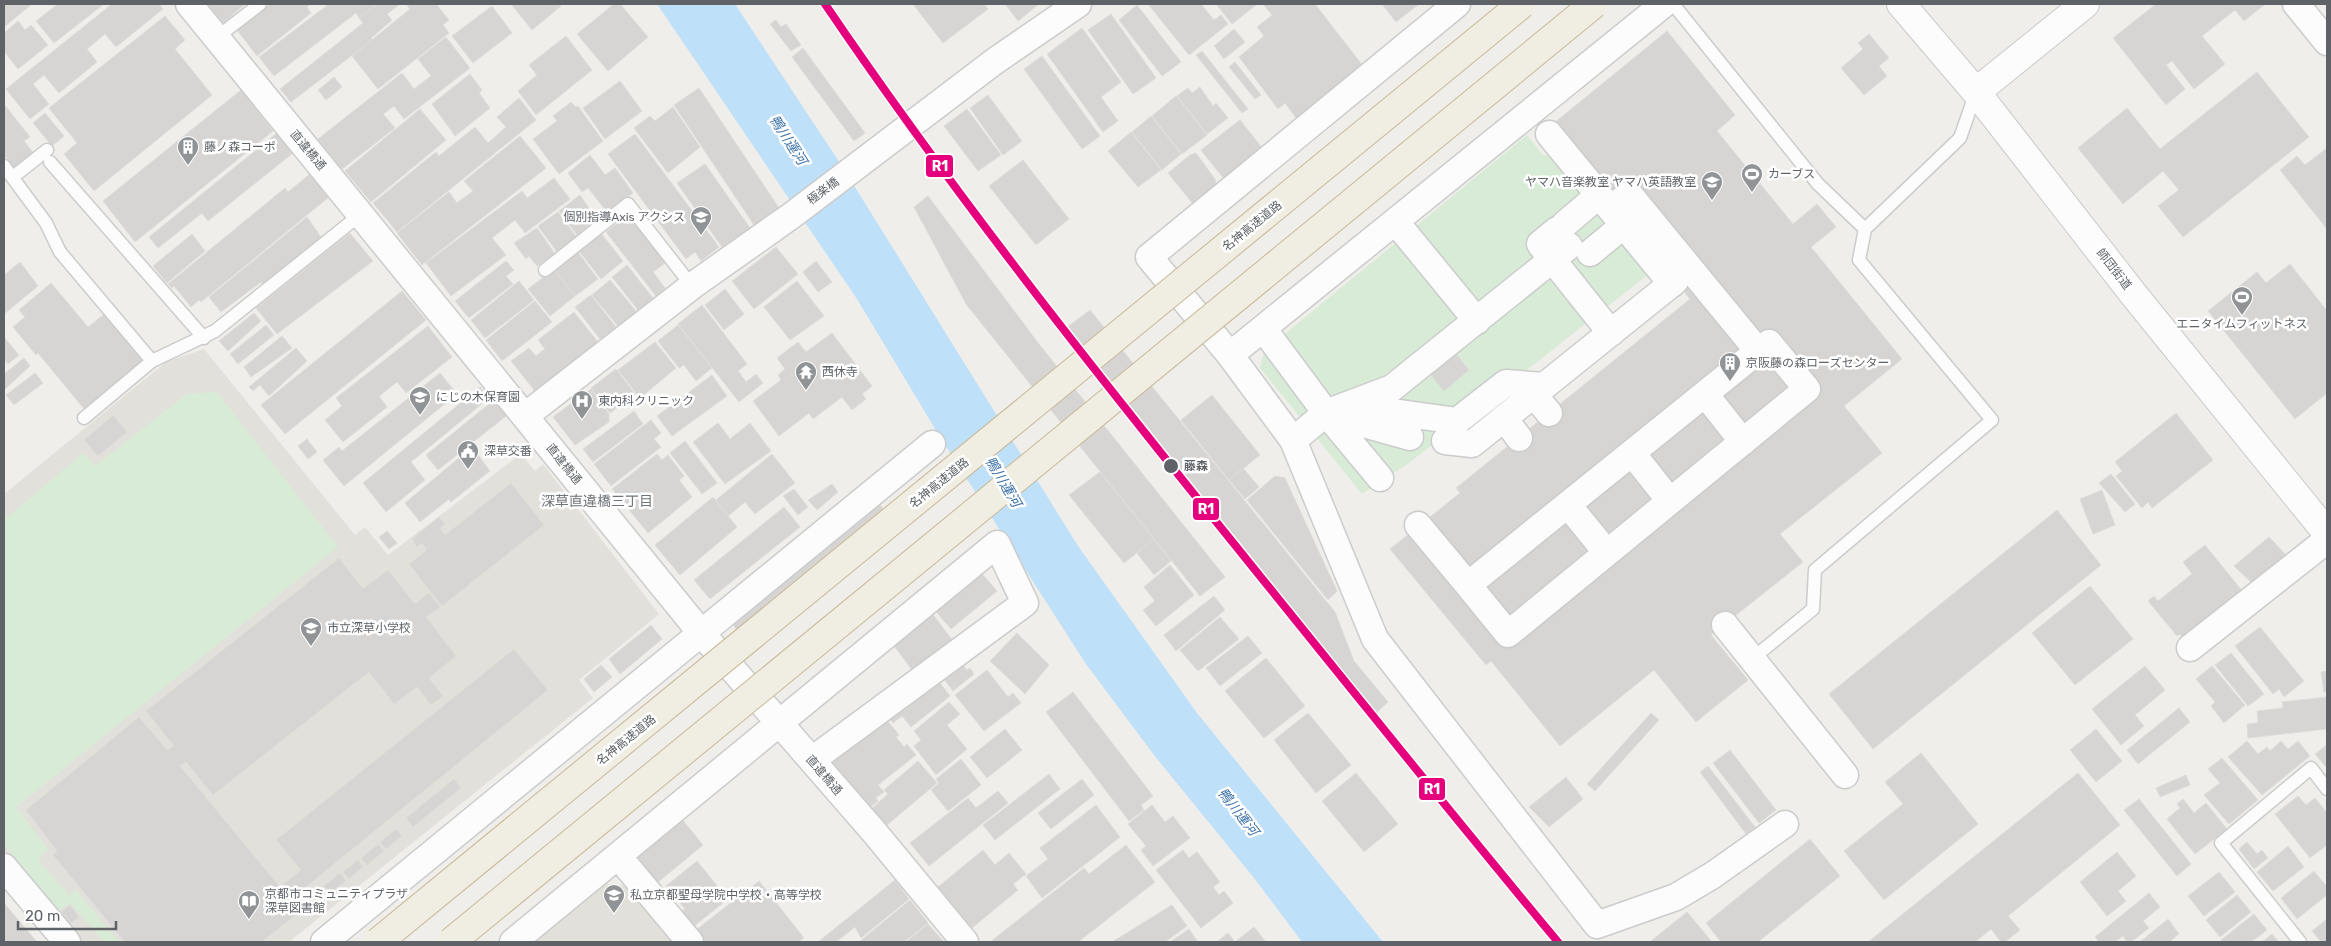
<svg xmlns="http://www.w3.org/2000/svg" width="2331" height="946" font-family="Rubik,'Noto Sans JP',sans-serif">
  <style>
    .education { fill: #e2e0da }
    .green { fill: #d8ebd6 }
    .water { fill: #bfe0f9 }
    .building { fill: #d6d5d3; stroke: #deddd9 }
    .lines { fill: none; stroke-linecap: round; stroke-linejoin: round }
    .lane-casing { stroke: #cbcccc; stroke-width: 15 }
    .street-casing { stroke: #cbcccc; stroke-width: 29 }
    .secondary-casing { stroke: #cacacb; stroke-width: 30 }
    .lane { stroke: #fdfcfc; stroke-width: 12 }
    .street { stroke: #fdfcfc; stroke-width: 26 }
    .secondary { stroke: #fdfcfc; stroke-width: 28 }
    .highway-bridge-casing { stroke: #c8b996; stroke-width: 30; stroke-linecap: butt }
    .highway-bridge { stroke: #f0ede3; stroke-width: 28 }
    .rail-1-casing { stroke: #fff; stroke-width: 11 }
    .rail-1 { stroke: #e5007d; stroke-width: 8 }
    .stop-dot { fill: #5f6368; stroke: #fff; stroke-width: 2 }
    .labels { text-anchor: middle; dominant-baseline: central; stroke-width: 5; stroke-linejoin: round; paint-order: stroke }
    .poi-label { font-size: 12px; fill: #5f6368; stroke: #fff; text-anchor: start }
    .street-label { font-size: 12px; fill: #5f6368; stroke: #fff }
    .stop-label { font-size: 12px; font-weight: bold; fill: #5f6368; stroke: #fff; text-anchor: start }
    .water-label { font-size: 14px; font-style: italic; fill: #4174aa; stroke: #fff }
    .neighbourhood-label { font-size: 14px; fill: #70757a; stroke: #fff }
    .line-badge { stroke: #fff; stroke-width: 2 }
    .badge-label { font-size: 14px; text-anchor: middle; font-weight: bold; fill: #fff }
  </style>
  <rect width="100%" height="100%" fill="#efeeea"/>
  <path class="education" d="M204 349 355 535 365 527 388 555 521 454 535 471 543 464 659 614 579 680 593 698 289 942H82L4 850V494L166 362Z
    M604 884 637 886 682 942H535Z"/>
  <path class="green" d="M1527 135 1543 155H1550L1655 269 1409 463 1362 494 1260 368 1264 351Z
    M217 392 338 547 16 807 48 849 38 860 69 895 76 890 119 942H104L70 903 59 911 4 844V520L83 453 95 466 187 394Z"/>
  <path class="water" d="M657 4H735L840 163 1078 546 1197 713 1383 942H1302L1254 878 1154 755 1086 664 940 437 857 299Z"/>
  <path class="building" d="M4 4H32L4 27Z
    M58 4H104L54 43 36 21Z
    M112 4H159L163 9 116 47 105 34 87 49 97 62 59 93 44 75 33 84 49 104 30 119 6 89Z
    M207 4H245L223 23Z
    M270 4H311L307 7 311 13 257 56 237 30Z
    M329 4H377L359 18 356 13 274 76 259 57Z
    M377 4H400L387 14 392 20 371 38 372 40 291 102 280 89 363 23 359 18Z
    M406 4H436L449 20 443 25 449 33 378 89 352 56 410 9Z
    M511 4H559L561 6 532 30Z
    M614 4H620L648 37 608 71 577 34Z
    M913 4H984L988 9 943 43Z
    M1005 4H1039L1018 21Z
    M1148 4H1201L1214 20 1221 15 1228 24 1189 55Z
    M1216 4H1255L1256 5 1232 24Z
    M1263 4H1315L1363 66 1302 126 1285 103 1278 109 1239 57 1264 36 1257 27 1272 15Z
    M1382 4H1419L1396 22Z
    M2156 4H2264V5L2244 21 2235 10 2202 36 2225 64 2194 89 2172 61 2166 65 2185 89 2166 105 2113 38Z
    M1137 5 1181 62 1162 76 1119 20Z
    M492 6 512 33 473 63 452 36Z
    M1111 14 1156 78 1133 94 1088 30Z
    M165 16 185 40 175 49 212 95 94 191 64 154 77 143 49 108Z
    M776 20 781 27 786 24 801 45 791 51 770 24Z
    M18 21 25 30 31 25 48 45 18 69 4 51V33Z
    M1082 28 1121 82 1101 97 1118 121 1103 132 1047 54Z
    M1234 29 1245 42 1224 59 1214 46Z
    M1667 31 1735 115 1717 131 1793 224 1817 204 1836 227 1811 247 1902 359 1844 406 1882 453 1780 534 1803 562 1711 635 1748 680 1696 722 1654 670 1560 746 1491 661 1486 665 1390 549 1460 493 1456 488 1690 299 1548 128Z
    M1869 34 1889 58 1879 66 1887 76 1864 95 1841 68 1863 49 1858 43Z
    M566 36 592 70 536 115 518 91 537 75 529 65Z
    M446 37 470 68 404 119 394 106 383 114 395 128 342 169 318 139 402 73 414 89 431 76 418 59Z
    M803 48 865 133 854 141 792 57Z
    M1202 51 1248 109 1242 113 1196 55Z
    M1042 56 1100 136 1082 149 1024 69Z
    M1235 62 1261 95 1255 99 1229 67Z
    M2257 72 2309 137 2183 237 2158 206 2179 190 2163 171 2123 204 2078 148 2127 108 2160 149Z
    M470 74 482 90 479 93 490 108 455 136 432 104Z
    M334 77 342 87 326 100 318 90Z
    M620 81 642 111 605 139 583 108Z
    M1200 87 1213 106 1216 103 1228 118 1207 134 1177 96 1188 88 1192 93Z
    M699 88 779 208 754 225 674 105Z
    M241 90 273 131 135 242 103 201Z
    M988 95 1022 141 1003 155 970 108Z
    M1176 96 1207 135 1182 154 1152 116Z
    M519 98 536 120 397 232 373 203 436 152 439 156 475 127 488 143 506 127 497 117Z
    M571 102 576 107 578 106 603 141 559 174 533 139 557 121 553 116Z
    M4 104 30 137 24 141 36 156 16 171 4 155Z
    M673 107 700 147 668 173 634 128 650 116 655 121Z
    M420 109 446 140 371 202 345 171Z
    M967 109 1001 155 978 171 944 126Z
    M45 113 64 136 52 146 33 123Z
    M1151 116 1181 154 1162 170 1132 132Z
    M1240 120 1263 149 1224 179 1201 150Z
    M1131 132 1161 170 1138 187 1108 151Z
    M277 133 293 153 208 221 202 213 158 248 149 237Z
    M635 134 719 247 701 261 695 252 686 259 608 154Z
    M520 136 546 168 422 265 397 233 449 192 457 203 473 191 464 181Z
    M2327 148V227L2326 228 2280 170 2297 156 2305 165Z
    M1196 153 1215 179 1216 187 1193 204 1168 173 1190 155Z
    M590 155 605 175 615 168 633 193 607 212 588 188 582 192 568 173Z
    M1023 160 1069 219 1036 245 989 186Z
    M705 164 750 228 722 247 677 183Z
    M310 174 329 197 201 302 199 300 191 307 174 286 172 288 168 284 285 188 288 192Z
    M554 178 570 199 525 233 515 220 492 238 506 255 451 296 426 263 522 191 527 198Z
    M580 195 597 220 577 235 559 211Z
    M928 196 1039 344 1225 577 1200 596 966 304 914 207Z
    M632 211 669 260 653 272 665 288 656 296 606 232Z
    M558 212 577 238 557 252 538 226Z
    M307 217 323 240 265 287 261 282 221 312 209 297Z
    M537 228 555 254 537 266 529 256 526 259 514 243Z
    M350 233 373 261 277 334 256 308Z
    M601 233 623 261 601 279 579 251Z
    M192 234 205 251 167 283 153 266Z
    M776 247 798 274 754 309 732 281Z
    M577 251 598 279 575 296 554 269Z
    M506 261 514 270 506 276 513 284 469 318 455 301Z
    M816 261 832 282 818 292 803 272Z
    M20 262 38 286 4 314V275Z
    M2290 264 2327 311V393L2295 419 2208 311 2257 272 2266 283Z
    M627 265 653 298 638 310 612 277Z
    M554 269 575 296 550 316 528 289Z
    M610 280 636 311 618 326 592 295Z
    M519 281 534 300 485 338 471 320Z
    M797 281 824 316 790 340 764 307Z
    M51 283 88 327 107 312 146 360 85 410 38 353 36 355 13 327 25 317 19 310Z
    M725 289 744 314 724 330 705 305Z
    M402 291 426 320 285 434 261 405Z
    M591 295 616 327 600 339 575 307Z
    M535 301 552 322 502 361 486 340Z
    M702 305 747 364 738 371 746 382 756 374 763 383 739 402 678 324Z
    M1090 310 1335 612 1354 661 1388 702 1376 713 1066 328Z
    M574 312 598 342 535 391 511 361 529 348 536 356 545 349 538 340Z
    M254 313 261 321 228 351 219 341Z
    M266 325 274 335 238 364 230 354Z
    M678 325 712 368 696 381 684 365 679 368 658 341Z
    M428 326 452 357 406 393 397 382 379 396 387 407 343 442 325 420 342 406 336 398Z
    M832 333 872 386 862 394 866 399 852 410 842 397 813 419 809 413 779 436 753 401 781 380 778 375 785 369 777 358 798 342 806 352Z
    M282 336 292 348 251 377 244 367Z
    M4 337 19 355 8 364 4 359Z
    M655 342 676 368 640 398 618 370Z
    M296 348 307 361 269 396 260 385 253 391 249 387Z
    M1455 353 1469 370 1444 391 1430 374Z
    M24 358 30 366 4 390V374Z
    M616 369 635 394 610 413 591 388Z
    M35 373 43 383 14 405 6 395Z
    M440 373 457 394 344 486 323 460 339 447 342 451Z
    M712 375 727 396 672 436 657 416Z
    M480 387 489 398 411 462 425 480 386 512 363 483Z
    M591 389 609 414V422L575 445 553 417Z
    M1212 395 1260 455 1229 480 1181 420Z
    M494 400 506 416 438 470 426 455Z
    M634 411 643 424 593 462 583 449Z
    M2176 413 2213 460 2152 508 2148 502 2142 508 2116 476 2122 471 2115 462Z
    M113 415 127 432 98 456 84 440Z
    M651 420 661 433 654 439 661 447 611 486 594 464Z
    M718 423 730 439 750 423 771 451 725 484 693 442Z
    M307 439 317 452 308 459 298 446Z
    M685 441 717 483 702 494 670 453Z
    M472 447 490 471 451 502 449 499 420 522 405 503Z
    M657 454 662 460 668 455 684 476 679 480 692 497 648 533 612 489Z
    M772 454 795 483 755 514 745 502 728 516 716 500Z
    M1243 468 1259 487 1245 499 1229 480Z
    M1100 472 1154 539 1124 563 1069 495Z
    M2111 474 2135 504 2125 512 2099 483Z
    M1275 476 1285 478 1337 591 1328 600 1247 500Z
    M511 483 544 525 442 606 409 564 427 550 422 543 417 547 412 539 439 517 445 524 440 528 445 535Z
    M832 484 838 492 817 510 808 500Z
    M794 489 808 507 798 515 783 496Z
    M2102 490 2115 525 2093 534 2080 499Z
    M713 497 737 527 680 575 655 545Z
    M874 497 888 515 742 636 727 618Z
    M784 507 800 527 710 599 694 580Z
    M2057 510 2101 565 1873 749 1829 694Z
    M387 531 397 543 389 549 379 537Z
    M2269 537 2288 557 2252 583 2234 566Z
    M1154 539 1171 561 1154 575 1137 553Z
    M2205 545 2243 592 2184 639 2180 634 2177 636 2148 601 2154 596 2158 601 2192 574 2183 562Z
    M339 558 363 589 388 570 415 604 429 593 440 607 426 617 456 656 429 678 443 696 431 705 417 687 394 704 369 672 213 795 186 762 180 766 280 887 301 870 276 840 514 649 548 690 291 899 300 911 262 942H125L53 855 57 851 26 810 139 717 167 750 174 746 146 711Z
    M1170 565 1194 595 1156 626 1143 610 1155 601 1144 587Z
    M978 569 997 591 951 629 932 607Z
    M2090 586 2133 639 2075 685 2032 633Z
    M1214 596 1225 610 1176 651 1164 635Z
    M931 612 953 641 913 671 888 638Z
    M1220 617 1239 639 1198 671 1180 650Z
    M651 625 662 639 620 674 609 659Z
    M2260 627 2304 681 2284 697 2279 689 2273 694 2235 646Z
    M1017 633 1049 665 1025 694 990 661Z
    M1248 636 1262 653 1220 686 1206 668Z
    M2231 653 2264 694 2248 706 2215 665Z
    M1266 658 1305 706 1264 738 1225 691Z
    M958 659 967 670 970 668 974 674 953 691 940 674Z
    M601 665 612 677 594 692 584 679Z
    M2145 666 2165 690 2135 715 2144 726 2121 745 2092 709Z
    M2212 666 2245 705 2224 723 2211 706 2215 702 2196 679Z
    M987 670 1008 697 1013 693 1021 703 984 731 955 695Z
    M2327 671V692H2324L2321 672Z
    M934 675 950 696 911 727 902 716 893 723 885 713Z
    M1073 692 1153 796 1141 805 1144 810 1129 821 1046 712Z
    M2327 697V729L2248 738 2247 724 2258 723 2257 711 2283 708 2282 702Z
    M949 702 960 714 947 725 967 749 936 775 914 746 921 740 914 731Z
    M2179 708 2190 722 2138 764 2127 750Z
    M1308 713 1351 765 1316 793 1274 740Z
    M1651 713 1659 720 1595 791 1587 784Z
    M887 720 899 735 896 737 904 747 907 744 916 755 878 785 884 792 876 798 878 801 869 808 825 758Z
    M1005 729 1022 750 987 778 970 757Z
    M2096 729 2122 761 2096 782 2070 750Z
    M2247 741 2258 754 2267 747 2270 751 2281 741 2288 749 2298 741 2310 756 2262 795 2228 757Z
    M2327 745V768L2315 754Z
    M1730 750 1776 810 1759 823 1713 763Z
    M1921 753 1978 824 1884 900 1844 851 1903 804 1885 782Z
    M2222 758 2258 800 2229 824 2204 795 2220 783 2208 769Z
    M961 759 981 785 948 811 931 790 939 783 936 779Z
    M918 761 937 783 887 825 870 810 888 794 884 790Z
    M1708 766 1755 827 1746 834 1700 772Z
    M1356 773 1398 824 1364 852 1322 801Z
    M2078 773 2120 825 2008 916 2020 930 2005 942H2001L1991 929 1975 942H1868Z
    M1049 774 1060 789 995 840 983 825Z
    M2186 775 2190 785 2160 797 2156 788Z
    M1566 777 1583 799 1549 827 1529 807Z
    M454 779 461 788 413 827 406 818Z
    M1082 779 1094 795 1051 829 1038 813Z
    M998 791 1008 803 929 866 910 843 968 798 976 808Z
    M2298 796 2306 805 2315 798 2327 813V845L2310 858 2275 814Z
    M2139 799 2191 864 2177 876 2124 810Z
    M2183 799 2194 813 2206 803 2227 829 2195 854 2167 819 2180 808 2177 804Z
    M1096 805 1120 837 1042 898 1026 876 1048 859 1040 848Z
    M1152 805 1165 822 1173 816 1190 838 1153 866 1141 850 1146 846 1128 824Z
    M681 818 703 845 657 883 634 856Z
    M396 829 402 836 386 849 380 842Z
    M1810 839 1840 876 1758 942H1721L1706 923Z
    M2247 842 2257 854 2262 850 2268 858 2254 869 2239 849Z
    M378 844 384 851 367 865 361 858Z
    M1126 845 1155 882 1078 942H990L1084 868 1089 874Z
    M2288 846 2304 867 2273 891 2257 872Z
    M983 850 995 865 1009 853 1026 874 1013 884 1018 890 972 928 938 887Z
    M1183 850 1189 858 1197 852 1220 882 1213 887 1219 895 1224 891 1233 903 1201 928 1156 870Z
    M2117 852 2136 876 2118 891 2126 901 2107 916 2080 882Z
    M358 860 363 867 349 879 343 872Z
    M697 861 728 899 694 926 681 912 685 909 666 886Z
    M2314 871 2327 887V895L2297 919 2281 898Z
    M2219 872 2235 892 2204 916 2188 896Z
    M340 873 346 881 330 893 324 886Z
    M895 880 909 899 861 938 855 927 836 942H818Z
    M759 881 804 938 798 942H706L696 930Z
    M2149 893 2160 907 2143 921 2149 928 2131 942H2127L2123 936 2115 942H2099L2095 937Z
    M2237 895 2251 912 2220 937 2206 920Z
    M910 900 928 923 904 942H859Z
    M4 903 37 942H4Z
    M70 905 79 917 71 923 61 912Z
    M1172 905 1187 926 1165 942H1112Z
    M1687 912 1712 942H1651V941Z
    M2254 914 2267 930 2251 942H2223L2221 940Z
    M2168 919 2179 934 2169 942H2140Z
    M2327 919V942H2321L2312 931Z
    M928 924 944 942H906Z
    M1254 927 1266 942H1235Z
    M1189 929 1198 942H1170Z
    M1228 933 1235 942H1219L1218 941Z
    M2272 934 2279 942H2262Z"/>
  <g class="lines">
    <g class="lane-casing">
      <path id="lane" d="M1673 4 1818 184 1865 229
        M216 38 260 4
        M50 162 204 338
        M4 166 46 223 60 252 152 361
        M13 177 47 150
        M545 270 628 204 692 286
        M84 418 152 361 215 331 361 214
        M1752 659 1813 609 1815 570 1992 420 1859 260 1865 229 1960 138 1976 92
        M2300 942 2221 843 2311 768 2327 789"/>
    </g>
    <g class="street-casing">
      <path id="street" d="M189 4 702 634 875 833 965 942
        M1664 4 1230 355 1293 440 1375 639 1597 925 1676 897 1713 875 1785 824
        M2296 4 2327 42
        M1549 134 1672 284
        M1565 224 1599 195
        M1557 230 1540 244 1611 333
        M1404 232 1477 321
        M1590 253 1624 225
        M1271 339 1326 413 1380 478
        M1230 355 1149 257 1457 4
        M1705 394 1743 442
        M1534 395 1549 413
        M1344 413 1393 412 1457 421 1506 383 1544 386
        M525 416 692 286 791 216 995 61 1078 4
        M1504 418 1519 438
        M1353 421 1410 437
        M1301 434 1326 413 1392 388 1569 246
        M1445 441 1472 444 1675 281
        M1632 453 1670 501
        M1568 505 1607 553
        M1418 525 1468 585 1758 351 1629 194 1614 207
        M1468 585 1508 634 1807 389 1769 343 1758 351
        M1725 625 1845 775
        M2190 648 2327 540
        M618 856 690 942
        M4 867 67 942
        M324 942 932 444
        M513 942 997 544 1025 603 812 760"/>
    </g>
    <g class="secondary-casing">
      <path id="secondary" d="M1901 4 1976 92 2134 295 2327 533
        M1976 92 2085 4"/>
    </g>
    <use href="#lane" class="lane"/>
    <use href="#street" class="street"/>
    <use href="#secondary" class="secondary"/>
    <g class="highway-bridge-casing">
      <path id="highway-bridge" d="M378 942 1522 4
        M451 942 1594 4"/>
    </g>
    <use href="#highway-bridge" class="highway-bridge"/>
    <g class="rail-1-casing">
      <path id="rail-1" d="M825 4C947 184 1082 355 1218 524 1331 664 1443 804 1558 942"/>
    </g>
    <use href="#rail-1" class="rail-1"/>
  </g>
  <defs>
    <g id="building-pin" transform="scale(1.125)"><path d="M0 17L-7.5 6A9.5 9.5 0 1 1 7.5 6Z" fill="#919496" stroke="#fff"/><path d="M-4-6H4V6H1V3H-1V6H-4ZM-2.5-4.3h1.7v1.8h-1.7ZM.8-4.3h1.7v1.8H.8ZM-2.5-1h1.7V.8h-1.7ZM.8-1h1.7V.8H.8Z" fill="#fff"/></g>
    <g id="stadium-pin" transform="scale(1.125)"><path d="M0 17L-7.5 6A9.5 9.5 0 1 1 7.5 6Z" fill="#919496" stroke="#fff"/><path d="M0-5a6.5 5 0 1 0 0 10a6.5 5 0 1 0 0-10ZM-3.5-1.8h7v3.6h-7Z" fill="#fff"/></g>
    <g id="school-pin" transform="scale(1.125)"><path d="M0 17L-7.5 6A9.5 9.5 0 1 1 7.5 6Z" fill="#919496" stroke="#fff"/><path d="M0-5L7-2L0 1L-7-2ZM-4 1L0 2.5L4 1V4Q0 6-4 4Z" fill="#fff"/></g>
    <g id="temple-pin" transform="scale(1.125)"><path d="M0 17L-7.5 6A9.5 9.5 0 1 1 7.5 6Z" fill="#919496" stroke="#fff"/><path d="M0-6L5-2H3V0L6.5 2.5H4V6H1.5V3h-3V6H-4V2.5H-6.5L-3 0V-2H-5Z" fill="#fff"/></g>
    <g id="hospital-pin" transform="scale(1.125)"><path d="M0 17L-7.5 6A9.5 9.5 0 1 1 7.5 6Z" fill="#919496" stroke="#fff"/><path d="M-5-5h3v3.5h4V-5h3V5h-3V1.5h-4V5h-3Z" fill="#fff"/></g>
    <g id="civic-pin" transform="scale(1.125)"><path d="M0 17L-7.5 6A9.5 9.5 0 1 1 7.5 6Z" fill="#919496" stroke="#fff"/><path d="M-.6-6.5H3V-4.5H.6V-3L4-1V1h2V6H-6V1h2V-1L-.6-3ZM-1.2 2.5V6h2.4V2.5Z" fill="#fff"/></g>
    <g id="library-pin" transform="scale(1.125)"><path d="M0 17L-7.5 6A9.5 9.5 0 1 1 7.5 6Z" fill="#919496" stroke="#fff"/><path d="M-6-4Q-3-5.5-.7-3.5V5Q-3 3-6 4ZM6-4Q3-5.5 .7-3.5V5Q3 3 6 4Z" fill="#fff"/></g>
  </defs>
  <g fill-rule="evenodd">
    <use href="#building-pin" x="188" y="147"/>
    <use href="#stadium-pin" x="1752" y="174"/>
    <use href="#school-pin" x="1712" y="182"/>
    <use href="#school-pin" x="701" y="217"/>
    <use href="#stadium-pin" x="2242" y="297"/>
    <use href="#building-pin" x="1730" y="363"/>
    <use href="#temple-pin" x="806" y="372"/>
    <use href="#school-pin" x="420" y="397"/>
    <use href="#hospital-pin" x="582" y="401"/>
    <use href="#civic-pin" x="468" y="451"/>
    <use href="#school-pin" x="311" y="628"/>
    <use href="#school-pin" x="614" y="895"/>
    <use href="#library-pin" x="249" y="901"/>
  </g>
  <circle class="stop-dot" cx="1171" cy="466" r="8"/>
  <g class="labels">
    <g class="poi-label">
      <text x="204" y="147">藤ノ森コーポ</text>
      <text x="1768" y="174">カーブス</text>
      <text x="1696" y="182" text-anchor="end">ヤマハ音楽教室 ヤマハ英語教室</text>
      <text x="685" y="217" text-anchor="end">個別指導Axis アクシス</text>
      <text x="2242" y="324" text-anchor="middle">エニタイムフィットネス</text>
      <text x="1746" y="363">京阪藤の森ローズセンター</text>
      <text x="822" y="372">西休寺</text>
      <text x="436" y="397">にじの木保育園</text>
      <text x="598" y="401">東内科クリニック</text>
      <text x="484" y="451">深草交番</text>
      <text x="327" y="628">市立深草小学校</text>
      <text x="265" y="894">京都市コミュニティプラザ<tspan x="265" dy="14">深草図書館</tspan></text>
      <text x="630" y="895">私立京都聖母学院中学校・高等学校</text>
    </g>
    <g class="street-label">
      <text transform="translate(308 150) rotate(50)">直違橋通</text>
      <text transform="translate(823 191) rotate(-37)">極楽橋</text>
      <text transform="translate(1252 226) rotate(-39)">名神高速道路</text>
      <text transform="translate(2114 269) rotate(52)">師団街道</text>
      <text transform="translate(564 464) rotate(51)">直違橋通</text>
      <text transform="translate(939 483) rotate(-39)">名神高速道路</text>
      <text transform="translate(626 740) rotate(-39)">名神高速道路</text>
      <text transform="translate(824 775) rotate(49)">直違橋通</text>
    </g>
    <g class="stop-label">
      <text x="1184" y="466">藤森</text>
    </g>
    <g class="water-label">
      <text transform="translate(788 140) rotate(57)">鴨川運河</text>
      <text transform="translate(1003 482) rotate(59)">鴨川運河</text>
      <text transform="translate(1238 812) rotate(52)">鴨川運河</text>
    </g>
    <g class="neighbourhood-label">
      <text x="597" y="501">深草直違橋三丁目</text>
    </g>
  </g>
  <g class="line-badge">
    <rect x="925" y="154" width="29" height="24" rx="5" fill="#e5007d"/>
    <rect x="1192" y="497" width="28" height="24" rx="5" fill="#e5007d"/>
    <rect x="1418" y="777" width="28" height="24" rx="5" fill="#e5007d"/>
  </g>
  <g class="badge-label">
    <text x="940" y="171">R1</text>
    <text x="1206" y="514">R1</text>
    <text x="1432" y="794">R1</text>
  </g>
  <rect width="2331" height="946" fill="none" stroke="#5f6368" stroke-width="10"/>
  <path d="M18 921v8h98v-8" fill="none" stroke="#5f6368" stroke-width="2.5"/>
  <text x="25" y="921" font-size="15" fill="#5f6368" stroke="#ffffff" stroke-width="4" paint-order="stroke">20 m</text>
</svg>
